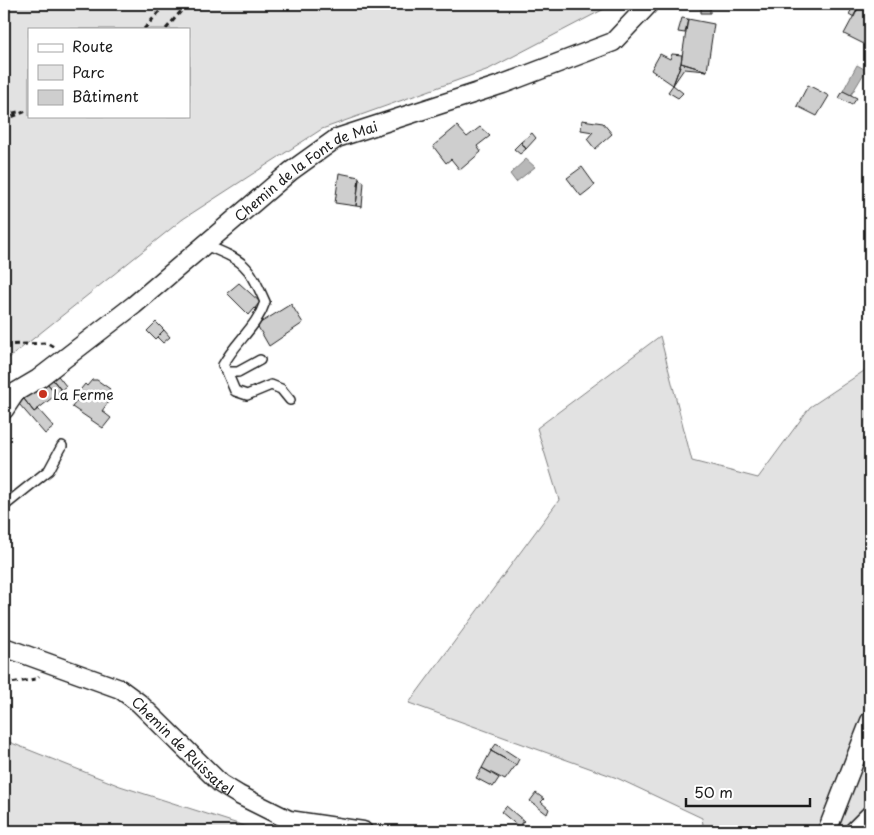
<svg xmlns="http://www.w3.org/2000/svg" width="874" height="835" font-family="'Playpen Sans',sans-serif">
  <style>
    .green { fill: #e2e2e2; stroke: #7f7f7f; fill-rule: evenodd }
    .water { fill: #b8b8b8; stroke: #7a7a7a }
    .building { fill: #cecece; stroke: #1c1c1c }
    .lines { fill: none; stroke-linecap: round; stroke-linejoin: round }
    .lane-casing { stroke: #1c1c1c; stroke-width: 12 }
    .street-casing { stroke: #1c1c1c; stroke-width: 21 }
    .path { stroke: #1c1c1c; stroke-width: 3; stroke-dasharray: 5 4; stroke-linecap: butt }
    .lane { stroke: #fff; stroke-width: 9 }
    .street { stroke: #fff; stroke-width: 18 }
    .poi-dot { fill: #c8321e; stroke: #fff; stroke-width: 2 }
    .labels { text-anchor: middle; dominant-baseline: central; stroke-width: 5; stroke-linejoin: round; paint-order: stroke }
    .street-label { font-size: 14px; fill: #1c1c1c; stroke: #fff }
    .poi-label { font-size: 14px; fill: #1c1c1c; stroke: #fff; text-anchor: start }
  </style>
  <rect width="100%" height="100%" fill="#fff"/>
  <filter id="ink" filterUnits="userSpaceOnUse"><feTurbulence type="fractalNoise" baseFrequency=".02" numOctaves="2"/><feDisplacementMap in="SourceGraphic" scale="10" xChannelSelector="R" yChannelSelector="G"/><feConvolveMatrix kernelMatrix="1 2 1 2 8 2 1 2 1" color-interpolation-filters="sRGB"/></filter>
  <g filter="url(#ink)">
    <path class="green" d="M4 4H608L606 8 489 69 322 129 183 219 4 362ZM29 29H189V116H29Z
      M660 336 692 461 758 478 810 407 870 367V831H704L702 818 617 778 409 703 559 500 537 428Z
      M4 740 120 786 260 831H4Z"/>
    <path class="water" d="M857 65 866 70 851 95 843 91Z
      M526 159 535 167 516 182 510 174Z"/>
    <path class="building" d="M701 4H710V13H701Z
      M855 4H865L864 6 860 4 854 17 849 14Z
      M860 4 870 9V36L866 45 844 34Z
      M682 18 688 19 685 33 678 32Z
      M688 19 714 24 707 71 681 63Z
      M660 54 670 59 672 54 682 55 681 63 673 85 651 70Z
      M681 63 707 71 684 69 673 85Z
      M673 85 683 93 678 98 668 92Z
      M808 85 829 96 817 116 797 106Z
      M843 91 857 98 852 105 839 98Z
      M582 120 603 123 612 134 595 149 587 139 593 132 581 130Z
      M457 126 467 137 480 127 490 136 477 146 481 152 460 170 451 159 446 163 433 146Z
      M532 133 536 138 526 149 521 142Z
      M521 142 526 149 520 154 514 149Z
      M582 167 595 185 581 196 567 178Z
      M339 173 359 177 356 206 335 203Z
      M359 179 364 182 362 207 356 206Z
      M239 283 260 302 249 315 227 293Z
      M291 304 303 323 269 346 257 325Z
      M156 322 164 330 155 339 147 331Z
      M164 330 170 337 163 343 157 337Z
      M55 372 66 386 61 390 50 376Z
      M50 376 61 390 57 394 44 380Z
      M44 380 57 394 34 412 24 399Z
      M92 380H97L110 389 103 397 109 401 102 411 111 418 103 428 72 407 79 398 76 395 85 384 87 386Z
      M24 399 34 412 38 409 54 427 45 434 19 404Z
      M496 744 519 759 516 765 491 751Z
      M491 751 516 765 505 780 482 768Z
      M482 768 499 778 493 787 476 778Z
      M536 793 544 799 541 802 549 809 547 814 530 801Z
      M506 806 524 821 519 827 501 812Z"/>
    <g class="lines">
      <g class="lane-casing">
        <path id="lane" d="M205 245C244 261 248 263 265 302 257 327 236 341 223 365L227 372H238L260 360
          M227 372 235 391 247 395 271 385 281 389 290 400
          M4 506 49 470 62 446"/>
      </g>
      <g class="street-casing">
        <g id="street">
          <path id="s1" d="M4 410 16 392 38 379 134 305 291 171 337 138 503 84 613 42 649 4"/>
          <path id="s2" d="M4 647 120 689 139 703 221 784 239 795 289 820 363 831"/>
          <path d="M827 831 870 721"/>
          <path d="M854 831 870 815"/>
        </g>
      </g>
      <path class="path" d="M144 29 166 4
        M166 29 187 4
        M4 115 18 112
        M4 120 29 110
        M4 345 47 343 54 347
        M4 684 36 679 39 676"/>
      <use href="#lane" class="lane"/>
      <use href="#street" class="street"/>
    </g>
  </g>
  <circle class="poi-dot" cx="43" cy="394" r="5"/>
  <g class="labels">
    <g class="street-label">
      <text stroke="none"><textPath href="#s1" startOffset="388">Chemin de la Font de Mai</textPath></text>
      <text stroke="none"><textPath href="#s2" startOffset="208">Chemin de Ruissatel</textPath></text>
    </g>
    <g class="poi-label">
      <text x="53" y="394">La Ferme</text>
    </g>
  </g>
  <rect width="874" height="835" fill="none" stroke="#fff" stroke-width="20"/>
  <rect x="10" y="10" width="854" height="815" fill="none" stroke="#1c1c1c" stroke-width="2" filter="url(#ink)"/>
  <rect x="28" y="28" width="162" height="90" fill="#ffffff" stroke="#a4a4a4"/>
  <rect x="38" y="44" width="25" height="8" fill="#ffffff" stroke="#a4a4a4"/>
  <text x="72" y="52" font-size="15" fill="#1c1c1c">Route</text>
  <rect x="38" y="65" width="25" height="15" fill="#e2e2e2" stroke="#a4a4a4"/>
  <text x="72" y="78" font-size="15" fill="#1c1c1c">Parc</text>
  <rect x="38" y="90" width="25" height="15" fill="#cecece" stroke="#a4a4a4"/>
  <text x="72" y="102" font-size="15" fill="#1c1c1c">Bâtiment</text>
  <path d="M686 798v8h124v-8" fill="none" stroke="#1c1c1c" stroke-width="2.5"/>
  <text x="694" y="798" font-size="15" fill="#1c1c1c" stroke="#ffffff" stroke-width="4" paint-order="stroke">50 m</text>
</svg>
